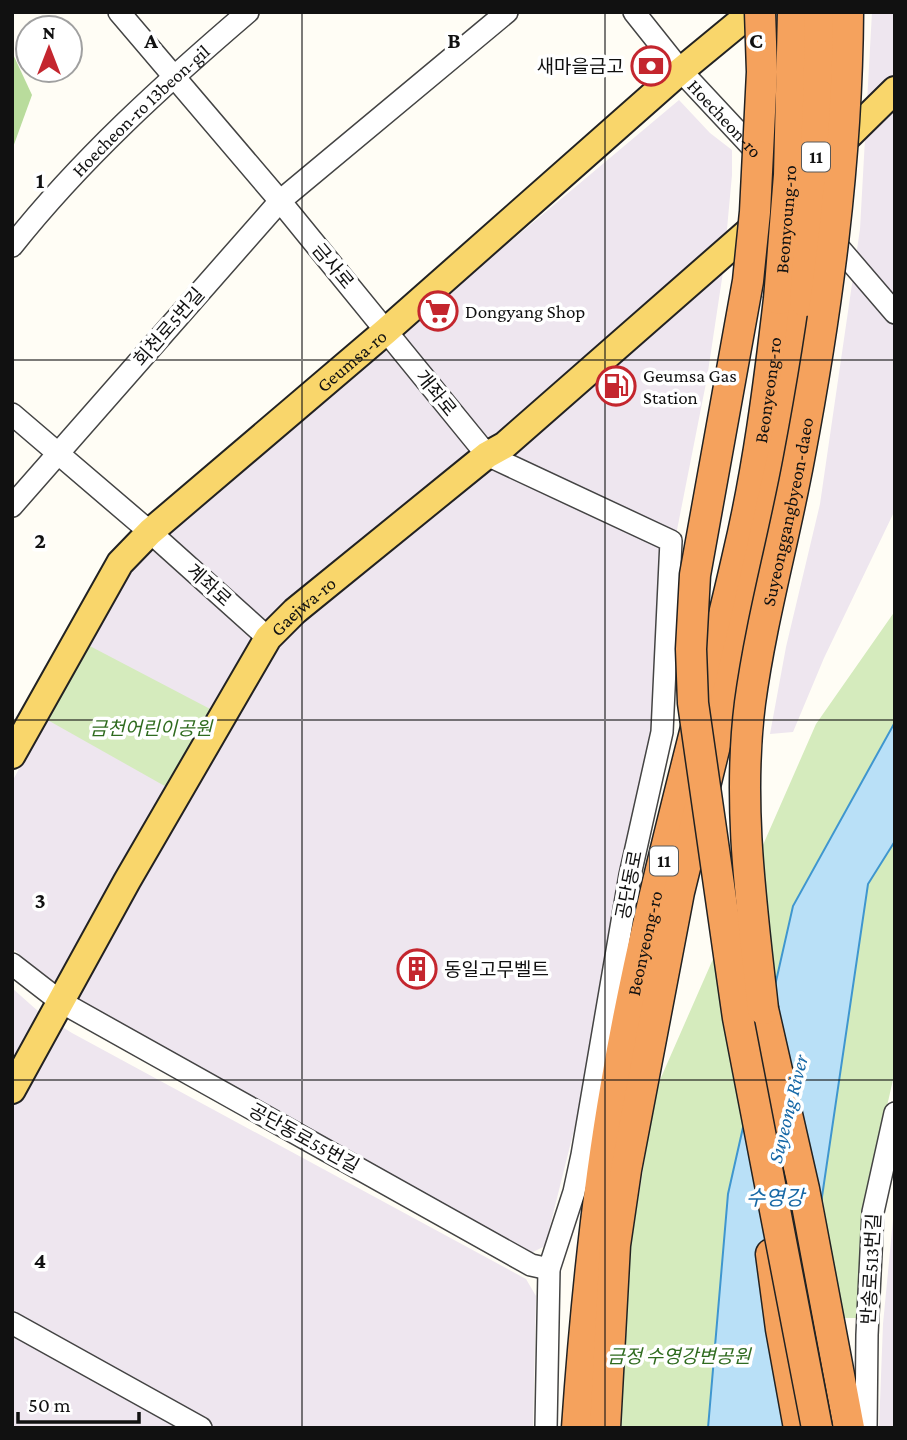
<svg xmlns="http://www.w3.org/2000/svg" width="907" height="1440" font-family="'Crimson Pro','Noto Sans KR',serif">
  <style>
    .industrial { fill: #eee6ef }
    .green { fill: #d5ebbd }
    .forest { fill: #b9dc9c }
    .water { fill: #b9e0f7; stroke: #3f96cf; stroke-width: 2 }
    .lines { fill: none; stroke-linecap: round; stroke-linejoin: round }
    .minor-casing { stroke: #444; stroke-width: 24 }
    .major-casing { stroke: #222; stroke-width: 30 }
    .highway-casing { stroke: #222; stroke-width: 33 }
    .minor { stroke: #fff; stroke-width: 21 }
    .major { stroke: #f9d66b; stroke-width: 26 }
    .highway { stroke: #f5a25d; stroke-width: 30 }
    .highway-bridge-casing { stroke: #222; stroke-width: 33; stroke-linecap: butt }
    .highway-bridge { stroke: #f5a25d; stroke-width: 30 }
    .grid { fill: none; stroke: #111; stroke-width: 2; stroke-opacity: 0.55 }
    .labels { text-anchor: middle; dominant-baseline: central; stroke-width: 7; stroke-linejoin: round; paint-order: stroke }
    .shield { fill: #fff; stroke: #585858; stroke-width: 2 }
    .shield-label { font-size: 18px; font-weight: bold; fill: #111 }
    .poi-label { font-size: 19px; fill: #111; stroke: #fff; text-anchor: start }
    .street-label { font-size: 19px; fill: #111; stroke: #fff }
    .park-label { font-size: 19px; font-style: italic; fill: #2f6b1f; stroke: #fff }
    .water-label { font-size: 21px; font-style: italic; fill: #1768a6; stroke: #fff }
    .grid-label { font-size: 23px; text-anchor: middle; font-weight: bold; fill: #111; stroke: #fff; stroke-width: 7; stroke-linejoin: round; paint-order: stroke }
  </style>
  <rect width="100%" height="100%" fill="#fffdf5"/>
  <path class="industrial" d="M872 12H895V510L824 658 793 732 770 734 786 647 820 504 860 229Z
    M679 100 710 133 732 150V175L723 272 707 378 676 535 653 746 588 1074 545 1246 529 1254 104 1016 55 985 12 948V782L105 606 157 538Z
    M12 988 39 1012 72 1033 526 1279 536 1296 533 1428H12Z
    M895 1199V1428H879L883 1324Z"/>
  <path class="green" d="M895 611V1071L866 1198 857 1318H840L808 1095 781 1428H614V1350L656 1089 816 724Z
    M86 644 214 711 170 789 44 718Z"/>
  <path class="forest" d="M12 52 32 95 12 150Z"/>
  <path class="water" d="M895 722V841L868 884 788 1428H708L728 1194 793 906Z"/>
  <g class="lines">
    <g class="minor-casing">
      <g id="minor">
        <path d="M119 12 280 201 487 455 671 541 662 732 630 875 582 1155 574 1192 549 1269 546 1428"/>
        <path id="s1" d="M634 12 681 71 793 191"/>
        <path d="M828 235 895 313"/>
        <path id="s2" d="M12 246C81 159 164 84 248 12"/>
        <path d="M12 414 150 532 268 638"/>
        <path d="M12 506 280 201 507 12"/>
        <path d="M12 964 61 1002 531 1265 549 1269"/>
        <path d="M12 1323 201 1428"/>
        <path d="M866 1428 867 1335 873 1212 895 1113"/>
      </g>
    </g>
    <g class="major-casing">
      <g id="major">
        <path d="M835 149 895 90"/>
        <path id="s3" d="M12 755 120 563 150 532 386 331 678 73 752 12"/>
        <path id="s4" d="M12 1090 127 881 268 638 295 611 487 455 505 445 748 232 797 186"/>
      </g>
    </g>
    <g class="highway-casing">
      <g id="highway">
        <path d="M763 1009 804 1189 849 1428"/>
        <path d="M771 1254 781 1329 799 1428"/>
        <path id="s5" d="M577 1428C585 1313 596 1198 616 1084 646 906 698 731 738 555 758 471 769 385 779 299"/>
        <path d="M605 1428 615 1245 626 1170 679 892 745 623 789 428 805 301"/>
      </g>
    </g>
    <use href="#minor" class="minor"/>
    <use href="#major" class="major"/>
    <use href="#highway" class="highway"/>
    <g class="highway-bridge-casing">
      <g id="highway-bridge">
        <path d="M760 12 762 72 755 212 748 281 695 575 691 649 693 703 738 1018 817 1428"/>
        <path id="s6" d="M779 299 789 175 793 12"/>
        <path d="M805 301C812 205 821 109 819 12"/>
        <path id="s7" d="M763 1009C752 908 737 805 750 703 761 621 784 540 799 459 827 311 847 163 848 12"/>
      </g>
    </g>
    <use href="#highway-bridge" class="highway-bridge"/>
  </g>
  <path class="grid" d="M302 12V1428M605 12V1428M12 360H895M12 720H895M12 1080H895"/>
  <defs>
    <g id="bank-ring" transform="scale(2.0125)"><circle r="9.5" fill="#fff" stroke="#c4262e" stroke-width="1.5"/><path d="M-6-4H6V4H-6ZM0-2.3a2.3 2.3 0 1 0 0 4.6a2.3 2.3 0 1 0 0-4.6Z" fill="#c4262e"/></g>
    <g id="supermarket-ring" transform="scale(2.0125)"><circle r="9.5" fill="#fff" stroke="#c4262e" stroke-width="1.5"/><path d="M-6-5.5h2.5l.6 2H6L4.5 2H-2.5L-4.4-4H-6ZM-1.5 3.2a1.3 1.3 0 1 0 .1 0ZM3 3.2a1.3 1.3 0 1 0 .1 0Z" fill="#c4262e"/></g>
    <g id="fuel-ring" transform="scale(2.0125)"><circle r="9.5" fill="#fff" stroke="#c4262e" stroke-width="1.5"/><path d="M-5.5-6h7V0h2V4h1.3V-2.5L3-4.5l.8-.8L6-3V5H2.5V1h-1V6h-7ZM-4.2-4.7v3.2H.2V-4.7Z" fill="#c4262e"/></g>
    <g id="building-ring" transform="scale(2.0125)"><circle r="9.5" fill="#fff" stroke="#c4262e" stroke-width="1.5"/><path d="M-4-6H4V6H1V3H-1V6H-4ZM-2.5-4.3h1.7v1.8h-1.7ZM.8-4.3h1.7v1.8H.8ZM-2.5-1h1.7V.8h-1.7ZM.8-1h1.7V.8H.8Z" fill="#c4262e"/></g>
  </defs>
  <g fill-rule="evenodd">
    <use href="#bank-ring" x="651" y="66"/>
    <use href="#supermarket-ring" x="438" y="311"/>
    <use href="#fuel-ring" x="616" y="386"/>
    <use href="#building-ring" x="417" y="969"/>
  </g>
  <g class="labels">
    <g class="shield">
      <rect x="802" y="142.5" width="28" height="29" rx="5"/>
      <rect x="650" y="846.5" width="28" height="29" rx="5"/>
    </g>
    <g class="shield-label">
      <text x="816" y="157">11</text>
      <text x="664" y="861">11</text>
    </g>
    <g class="poi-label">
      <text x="624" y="66" text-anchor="end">새마을금고</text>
      <text x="465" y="311">Dongyang Shop</text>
      <text x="643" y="375">Geumsa Gas<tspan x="643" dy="22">Station</tspan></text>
      <text x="444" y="969">동일고무벨트</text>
    </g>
    <g class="street-label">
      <text stroke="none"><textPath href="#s2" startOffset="187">Hoecheon-ro 13beon-gil</textPath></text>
      <text stroke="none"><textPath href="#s1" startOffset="140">Hoecheon-ro</textPath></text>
      <text stroke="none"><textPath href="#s6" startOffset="80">Beonyoung-ro</textPath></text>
      <text transform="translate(333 266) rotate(50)">금사로</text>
      <text transform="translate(169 327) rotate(-49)">회천로5번길</text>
      <text stroke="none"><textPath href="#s3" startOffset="528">Geumsa-ro</textPath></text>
      <text stroke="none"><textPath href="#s5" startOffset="1057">Beonyeong-ro</textPath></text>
      <text transform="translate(436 393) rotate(51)">개좌로</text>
      <text stroke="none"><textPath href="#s7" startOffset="502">Suyeonggangbyeon-daeo</textPath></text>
      <text transform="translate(209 585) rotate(42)">계좌로</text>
      <text stroke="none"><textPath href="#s4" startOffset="567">Gaejwa-ro</textPath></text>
      <text transform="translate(629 885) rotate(-79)">공단동로</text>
      <text stroke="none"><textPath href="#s5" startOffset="490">Beonyeong-ro</textPath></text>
      <text transform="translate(304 1138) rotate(29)">공단동로55번길</text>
      <text transform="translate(871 1269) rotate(-87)">반송로513번길</text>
    </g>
    <g class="park-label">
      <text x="151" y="728">금천어린이공원</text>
      <text x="679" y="1356">금정 수영강변공원</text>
    </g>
    <g class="water-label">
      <text transform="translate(788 1109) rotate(-76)">Suyeong River</text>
      <text x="775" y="1198">수영강</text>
    </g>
  </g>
  <g class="grid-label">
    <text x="151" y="48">A</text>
    <text x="454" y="48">B</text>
    <text x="756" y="48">C</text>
    <text x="40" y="188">1</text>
    <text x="40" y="548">2</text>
    <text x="40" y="908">3</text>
    <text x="40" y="1268">4</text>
  </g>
  <rect width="907" height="1440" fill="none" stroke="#111111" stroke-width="28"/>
  <g transform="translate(49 49)"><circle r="33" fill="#ffffff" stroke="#a0a0a0" stroke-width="2"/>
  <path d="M0-5L12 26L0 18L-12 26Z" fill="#c4262e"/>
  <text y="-10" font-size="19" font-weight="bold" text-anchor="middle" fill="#111111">N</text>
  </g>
  <path d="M18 1412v10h121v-10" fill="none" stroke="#111111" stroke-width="3.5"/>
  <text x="28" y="1412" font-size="21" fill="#111111" stroke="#ffffff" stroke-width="5" paint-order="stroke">50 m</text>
</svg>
